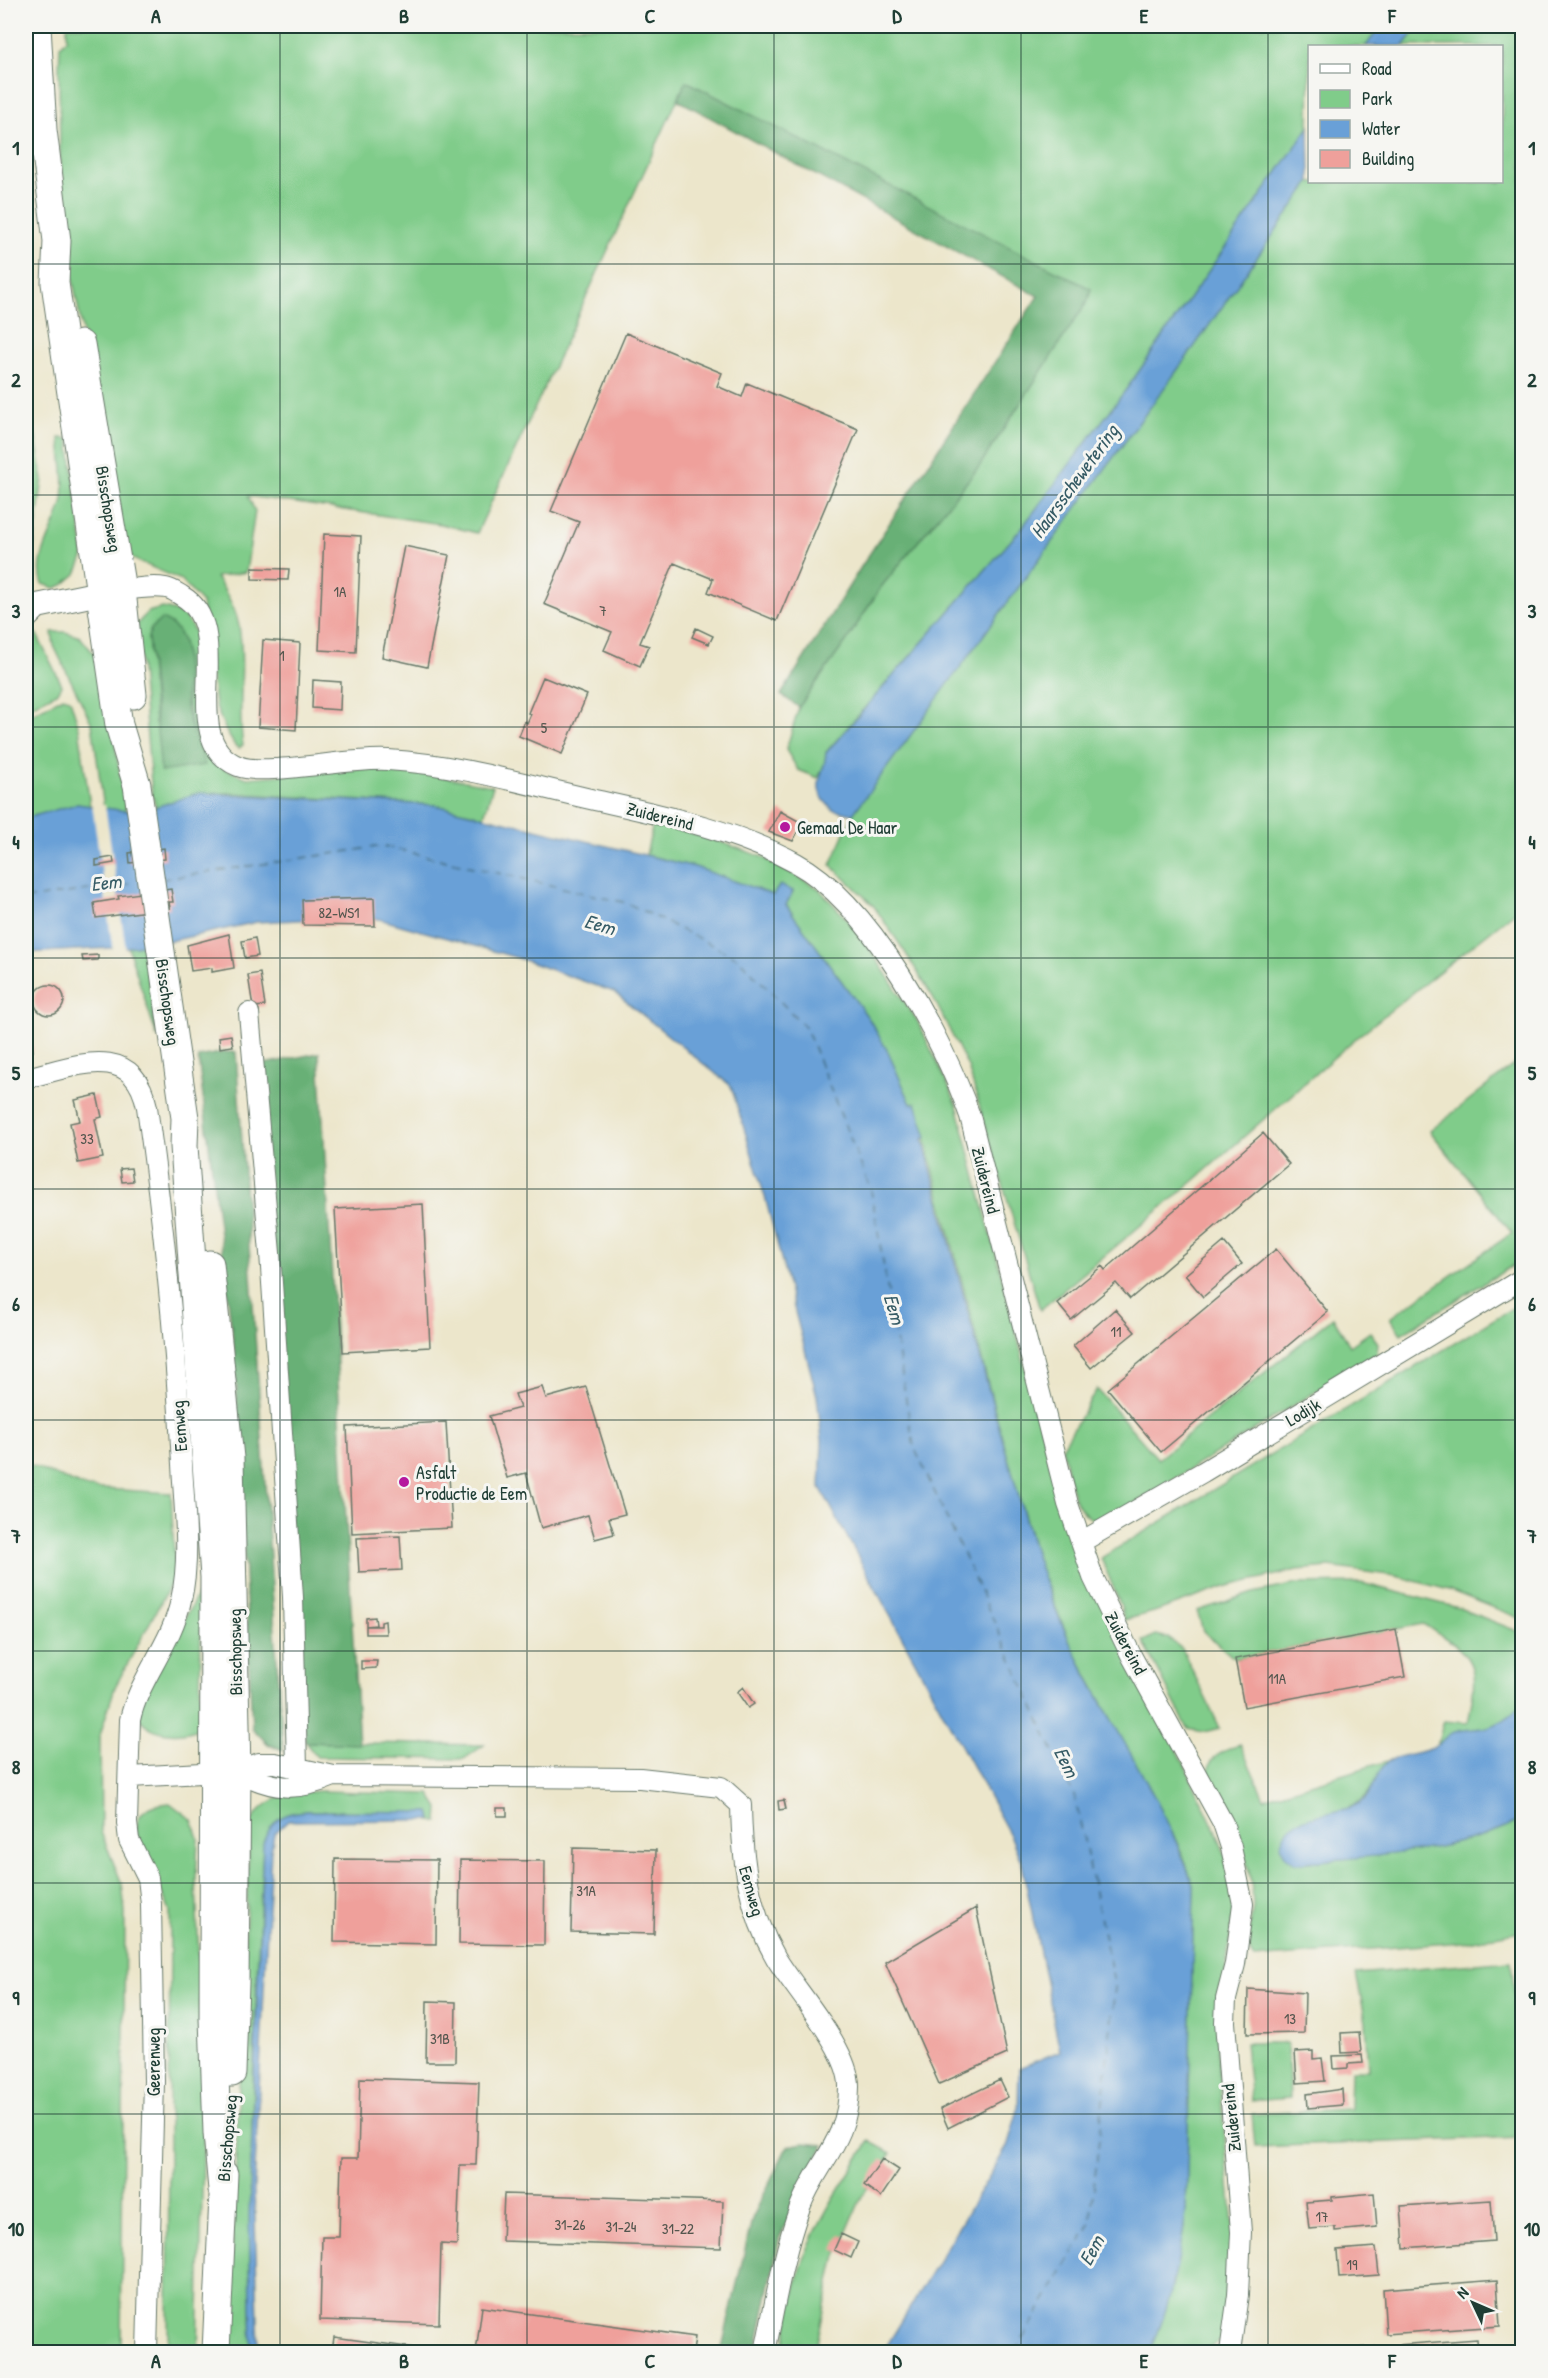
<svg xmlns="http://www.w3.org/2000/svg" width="1548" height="2378" font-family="'Patrick Hand',sans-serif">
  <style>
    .green { fill: #80cc8a; stroke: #50845f; stroke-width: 1.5; fill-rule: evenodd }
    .forest { fill: #68b076; stroke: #447655; stroke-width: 1.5 }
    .water { fill: #69a0d7; stroke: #446e86; stroke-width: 1.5 }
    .pier { fill: #ece6cb }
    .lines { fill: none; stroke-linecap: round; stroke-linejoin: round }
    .ferry { stroke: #355b65; stroke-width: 1.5; stroke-dasharray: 8 6; stroke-linecap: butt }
    .building { fill: #efa09b }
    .minor-casing { stroke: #677869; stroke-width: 22 }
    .tertiary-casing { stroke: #677869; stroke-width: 26 }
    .secondary-casing { stroke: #677869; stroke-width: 29 }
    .minor { stroke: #fff; stroke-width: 20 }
    .tertiary { stroke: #fff; stroke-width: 24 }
    .secondary { stroke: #fff; stroke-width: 27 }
    .grid { fill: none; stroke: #1f3d34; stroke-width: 1.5; stroke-opacity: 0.55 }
    .poi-dot { fill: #b5179e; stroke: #f6f6f2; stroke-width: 2 }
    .labels { text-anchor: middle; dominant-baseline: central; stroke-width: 6; stroke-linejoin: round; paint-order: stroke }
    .number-label { font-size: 15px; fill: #53564e }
    .street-label { font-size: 18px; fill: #1f3d34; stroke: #f6f6f2 }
    .poi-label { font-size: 18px; fill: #1f3d34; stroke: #f6f6f2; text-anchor: start }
    .water-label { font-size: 20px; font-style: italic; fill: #355b65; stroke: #f6f6f2 }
    .neatline { fill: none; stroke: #1f3d34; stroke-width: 2 }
    .grid-label { font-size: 20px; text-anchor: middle; font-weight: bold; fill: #1f3d34 }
  </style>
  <rect width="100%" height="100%" fill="#f6f6f2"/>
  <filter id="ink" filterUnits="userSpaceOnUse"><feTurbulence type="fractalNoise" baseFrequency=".0167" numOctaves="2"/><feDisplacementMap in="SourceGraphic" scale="12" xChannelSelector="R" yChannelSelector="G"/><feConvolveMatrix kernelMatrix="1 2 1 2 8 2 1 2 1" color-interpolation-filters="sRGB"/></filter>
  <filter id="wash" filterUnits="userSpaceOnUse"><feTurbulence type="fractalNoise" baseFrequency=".008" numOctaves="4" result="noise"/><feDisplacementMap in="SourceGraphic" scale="24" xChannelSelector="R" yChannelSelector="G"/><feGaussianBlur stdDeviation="1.35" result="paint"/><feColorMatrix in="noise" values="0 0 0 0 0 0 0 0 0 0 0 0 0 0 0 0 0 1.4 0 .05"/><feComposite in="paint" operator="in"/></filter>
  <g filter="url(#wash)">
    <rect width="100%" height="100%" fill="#ece6cb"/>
    <path class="green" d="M67 26H1381L1366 46H1310L1309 127 1128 387 1021 529 826 752 825 763 818 778 798 770 786 750 799 707 847 640 881 587 978 468 1088 300 686 81 477 533 441 524 248 496 255 511 246 572 216 577C227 594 238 612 240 633 245 670 237 708 243 745L239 748 235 746 226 731 215 705 202 603 181 580 133 559 116 533 93 386 68 254 60 154 59 70 60 46 67 39Z
      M1419 26H1522V906L1356 1038 1196 1179 1040 1310 968 1067 933 997 905 952 873 905 831 865 853 814 1189 354 1310 182H1502V46H1404Z
      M26 385 43 479 31 562 33 577 31 590 26 596Z
      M60 438 69 439 84 556 76 574 63 585 55 588 43 584C32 557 59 525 63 499 66 479 61 458 60 438Z
      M162 608C180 611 187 616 195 633L202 738 215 762 225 769 247 778 364 768 422 773 493 786 484 816 435 805 230 793H198L156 807 152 794 137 624 148 612ZM151 629 183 641C187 684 184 719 203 759L155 724 148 637Z
      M32 631 37 635 62 685 58 692 26 709V634Z
      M52 632H65L80 637 96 656 107 696 126 811 104 808 92 724 54 646Z
      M63 697 70 699 79 728 90 806 77 804 26 818V717Z
      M653 824 709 838 760 856 818 888 857 930 918 1022 957 1105 1059 1497 1218 1836 1227 1860 1234 1907 1218 2031 1219 2075 1233 2227 1230 2292 1223 2338 1204 2352H1150C1170 2307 1179 2262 1186 2212L1194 1888 1183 1855 1164 1816 1072 1647 1039 1566 1000 1430 916 1103 911 1104 887 1050 869 1019 786 905 793 891 780 885 773 895 695 867 646 855Z
      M143 945 157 1037 128 947Z
      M1522 1058V1260L1401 1334 1390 1318 1512 1233 1430 1131Z
      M1522 1302V1619L1449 1590 1396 1576 1329 1567 1297 1570 1228 1586 1154 1612 1124 1620 1121 1606 1101 1558Z
      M1333 1317 1350 1346 1370 1332 1378 1343 1377 1354 1106 1521C1072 1524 1069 1474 1062 1448L1097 1389 1158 1459Z
      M26 1464 88 1488 171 1493 175 1576 115 1687 100 1735 101 1832 122 1884 125 1912 121 2352H26Z
      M1361 1583 1459 1608 1522 1633V1706C1511 1714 1506 1721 1491 1726 1464 1736 1460 1724 1436 1747L1444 1721 1468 1723C1480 1662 1476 1656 1423 1624L1235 1659 1203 1631 1197 1611 1253 1593 1297 1584Z
      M201 1588 200 1728C180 1737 147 1736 137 1713L150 1683Z
      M1156 1635 1168 1638 1182 1649 1220 1728 1204 1732 1188 1729 1143 1641Z
      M305 1742 484 1745 464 1759 317 1757Z
      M1240 1744 1264 1798 1391 1760C1373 1775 1374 1799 1350 1806L1295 1863C1371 1856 1454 1854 1522 1819V1931L1463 1942 1254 1958C1242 1947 1253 1919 1253 1904 1252 1859 1231 1815 1209 1777 1206 1755 1224 1752 1240 1744Z
      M323 1791 430 1794 439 1808 438 1822 430 1821 432 1819 430 1812 307 1811C284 1812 271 1820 263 1843 255 2013 247 2182 252 2352H228L250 1823C268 1794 292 1793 323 1791Z
      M170 1803 192 1820 198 1838 196 1879 204 2120 198 2352H168L170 1912C159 1878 101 1807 170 1803Z
      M1511 1961 1522 2064V2137L1255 2147 1252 2114 1350 2109 1351 2070H1369L1366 2022 1356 1974Z
      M1245 2043H1287L1290 2098 1251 2101Z
      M869 2141 891 2153 862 2196 835 2259 815 2352H783C789 2318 795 2281 808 2249 823 2211 848 2176 869 2141Z"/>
    <path class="forest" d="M686 81 1091 289 1088 300 978 468 881 587 847 640 799 707 781 695 861 567 1038 296 678 100Z
      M161 619C198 631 181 682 187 712 191 731 200 747 205 765L161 772 148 637 151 629Z
      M225 1052H236L283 1750 268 1744 252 1728 235 1355 198 1057Z
      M319 1053 359 1744 305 1742 259 1065Z
      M803 2143 824 2145 779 2239 756 2352H721L752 2219 785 2151 789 2146Z"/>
    <path class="water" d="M1381 26H1419L1404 46H1366Z
      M1309 127 1310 182 1189 354 853 814 833 810C807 786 824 780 826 753L1021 529 1128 387Z
      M198 793 435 805 695 867 773 895 780 885 793 891 786 905 869 1019 887 1050 911 1104 916 1103 927 1137 923 1139C952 1249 979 1360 1011 1469 1024 1514 1035 1560 1053 1603 1092 1702 1161 1787 1194 1888L1186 2212C1179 2262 1170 2307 1150 2352H883L1007 2147 1018 2110 1019 2068 1060 2051 1022 1864 1011 1837 820 1487 822 1441 817 1396 765 1197 731 1086 614 992 518 958 379 919 360 917 257 922 170 941 128 947 26 953V818L77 804 126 811 156 807Z
      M1522 1706V1819C1454 1854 1371 1856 1295 1863L1286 1856 1280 1846C1289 1808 1333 1819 1360 1803 1376 1793 1374 1769 1391 1760 1404 1753 1421 1754 1435 1747 1441 1744 1445 1735 1452 1733 1463 1728 1477 1730 1488 1727 1503 1723 1511 1714 1522 1706Z
      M307 1811 430 1812 432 1820 288 1821 274 1834 271 1852 254 2188 259 2352H252L249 2216 263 1843C271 1820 284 1812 307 1811Z"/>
    <path class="pier" d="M92 804 105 805 126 950 113 952Z"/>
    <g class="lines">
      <path class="ferry" d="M163 879 383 846 627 903 738 958 806 1028 871 1190 914 1447 1075 1798 1115 1987 1090 2224 1015 2352
        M26 899 137 883"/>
    </g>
    <g id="blocks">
      <path class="building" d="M626 333 722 373 717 386 742 397 747 383 858 429 777 621 708 592 713 579 674 563 640 643 649 646 640 666 604 650 612 632 544 604 579 522 551 511Z
        M324 534 361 536 356 652 319 650Z
        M404 546 449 555 427 667 382 657Z
        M252 568 289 569 288 580 252 579Z
        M696 628 713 636 709 644 692 637Z
        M263 640 300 643 296 730 258 727Z
        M543 677 587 695 562 754 519 736 525 721 527 723 531 714 528 713Z
        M313 680 341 682 340 710 312 708Z
        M780 811 802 823 793 841 769 832Z
        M164 848 165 859 130 863 129 853Z
        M113 857 114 863 96 866V860Z
        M171 889 173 902H169L170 908 96 918 94 903 119 899 118 896Z
        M374 898 375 926 303 925 302 900Z
        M229 934 234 968 212 972V968L191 971 187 945Z
        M255 938 258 956 245 958 242 941Z
        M98 955V960L83 961 82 956Z
        M260 973 265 1006 253 1007 248 975Z
        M34 1000a15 15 0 1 1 30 0a15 15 0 1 1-30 0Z
        M26 1012 33 1051 26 1052Z
        M231 1035 233 1046 220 1048 219 1037Z
        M97 1095 102 1117 95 1119 103 1158 78 1163 70 1123 80 1121 75 1100Z
        M1263 1133 1289 1164 1130 1299 1116 1283 1071 1320 1057 1303 1102 1266 1105 1270Z
        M131 1168 133 1181 122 1182 120 1169Z
        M423 1204 430 1347 343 1352 335 1209Z
        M1224 1242 1242 1264 1203 1297 1185 1275Z
        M1276 1249 1328 1312 1161 1452 1108 1389Z
        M1115 1309 1135 1332 1091 1368 1073 1346Z
        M542 1387 546 1398 586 1387 625 1514 609 1518 614 1534 595 1539 588 1515 541 1528 526 1473 507 1478 489 1416 520 1408 515 1394Z
        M446 1422 452 1528 352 1533 347 1427Z
        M400 1536 402 1570 359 1572 357 1538Z
        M375 1617 376 1625 366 1626V1618Z
        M385 1621 386 1634H366V1626H381V1622Z
        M1396 1629 1405 1677 1244 1707 1235 1659Z
        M361 1661H377L376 1668 361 1669Z
        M743 1687 754 1704 748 1708 737 1692Z
        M784 1800 786 1809 779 1810 778 1801Z
        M497 1808H507V1816H497Z
        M573 1848 656 1850 654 1934 571 1932Z
        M335 1859 437 1860 436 1944 334 1942Z
        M460 1860 545 1861 544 1945 459 1944Z
        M976 1908 1007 2054 939 2084 885 1962Z
        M1248 1989 1305 1993 1304 2033 1247 2034Z
        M427 2001 456 2002 455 2062H426Z
        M1359 2032 1361 2052 1342 2053 1341 2033Z
        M1313 2051V2059L1322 2058 1325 2081 1297 2083 1295 2052Z
        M1362 2055 1363 2063 1348 2064V2068L1334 2069 1333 2056Z
        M360 2078 479 2082 476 2165H460L457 2245 441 2244 439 2324 320 2320 322 2237H339L341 2158H358Z
        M1000 2080 1008 2097 948 2128 940 2109Z
        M1342 2089 1343 2105 1308 2108 1307 2094Z
        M882 2159 899 2170 881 2197 864 2185Z
        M1374 2193 1377 2227 1335 2231V2227L1309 2229 1306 2202 1332 2200V2197Z
        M504 2194 723 2201 721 2248 502 2241Z
        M1491 2200 1494 2241 1404 2248 1401 2206Z
        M841 2234 858 2242 851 2258 834 2250Z
        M1376 2247 1379 2275 1339 2278 1337 2250Z
        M1497 2280 1500 2326 1386 2334 1383 2289Z
        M482 2307 695 2337 693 2352H476Z
        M334 2337 436 2351V2352H332Z
        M1477 2339 1478 2352H1357V2348Z"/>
    </g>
  </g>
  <g filter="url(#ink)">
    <use href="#blocks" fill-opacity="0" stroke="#677869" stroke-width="1.5"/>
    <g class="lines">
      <g class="minor-casing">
        <path id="minor" d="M109 592C127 590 148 585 166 588 172 589 177 593 182 596 239 629 174 740 238 766 264 777 351 757 388 760 455 764 521 783 586 798 657 814 732 828 796 863 870 903 943 1038 970 1116L1068 1504 1093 1577 1132 1657 1223 1823 1231 1847 1243 1904 1235 1964 1226 1999 1225 2022 1241 2232 1238 2295 1230 2352
          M249 1013 270 1253 293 1597 297 1768
          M26 1078C74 1067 133 1039 147 1107 164 1226 176 1344 182 1464 184 1508 191 1556 181 1600 172 1644 138 1680 130 1720L127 1823 129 1840 148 1878 151 1904 154 2081 147 2352
          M1081 1542 1203 1472 1522 1279
          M237 1771C273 1790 297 1792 334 1776
          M130 1777 237 1771 259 1763H275L334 1776 640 1778 721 1787 741 1805C742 1859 748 1910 776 1958 795 1990 850 2050 849 2087 849 2141 817 2162 800 2207 783 2254 775 2304 765 2352"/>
      </g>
      <g class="tertiary-casing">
        <path id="tertiary" d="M26 617 37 606 100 593"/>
      </g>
      <g class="secondary-casing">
        <path id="secondary" d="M37 26 43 130 57 241 55 283 119 725 137 785 185 1118 184 1146 214 1577 213 2018 217 2133 222 2190
          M81 344 122 590 133 695
          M210 1264 230 1458 237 1771 235 1983 232 2073
          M216 2352 224 2174"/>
      </g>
      <use href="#minor" class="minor"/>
      <use href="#tertiary" class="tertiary"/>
      <use href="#secondary" class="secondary"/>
    </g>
  </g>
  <path class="grid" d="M280 26V2352M527 26V2352M774 26V2352M1021 26V2352M1268 26V2352M26 264H1522M26 495H1522M26 727H1522M26 958H1522M26 1189H1522M26 1420H1522M26 1651H1522M26 1883H1522M26 2114H1522"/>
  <g class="poi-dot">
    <circle cx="785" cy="827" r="6"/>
    <circle cx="404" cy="1482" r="6"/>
  </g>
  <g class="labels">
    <g class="number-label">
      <text x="340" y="591">1A</text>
      <text x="603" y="610">7</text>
      <text x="282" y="655">1</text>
      <text x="544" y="727">5</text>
      <text x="339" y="912">82-WS1</text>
      <text x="87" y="1138">33</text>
      <text x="1116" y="1331">11</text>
      <text x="1277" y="1678">11A</text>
      <text x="586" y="1890">31A</text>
      <text x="1290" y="2018">13</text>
      <text x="440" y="2038">31B</text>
      <text x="1322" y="2216">17</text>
      <text x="570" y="2224">31-26</text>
      <text x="621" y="2226">31-24</text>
      <text x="678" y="2228">31-22</text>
      <text x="1352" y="2264">19</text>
    </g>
    <g class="street-label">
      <text transform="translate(109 509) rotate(81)">Bisschopsweg</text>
      <text transform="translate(660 816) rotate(14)">Zuidereind</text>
      <text transform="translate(168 1002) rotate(82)">Bisschopsweg</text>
      <text transform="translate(986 1180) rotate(76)">Zuidereind</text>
      <text transform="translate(1303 1412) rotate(-31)">Lodijk</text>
      <text transform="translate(179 1426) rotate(-94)">Eemweg</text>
      <text transform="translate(1126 1643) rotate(62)">Zuidereind</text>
      <text transform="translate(235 1652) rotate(-91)">Bisschopsweg</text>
      <text transform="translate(752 1891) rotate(74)">Eemweg</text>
      <text transform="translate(153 2062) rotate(-90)">Geerenweg</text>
      <text transform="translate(1231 2118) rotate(-96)">Zuidereind</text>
      <text transform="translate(227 2138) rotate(-85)">Bisschopsweg</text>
    </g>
    <g class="poi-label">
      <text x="797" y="827">Gemaal De Haar</text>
      <text x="416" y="1472">Asfalt<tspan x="416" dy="21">Productie de Eem</tspan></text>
    </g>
    <g class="water-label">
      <text transform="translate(1074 481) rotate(-54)">Haarsschewetering</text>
      <text transform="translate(106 882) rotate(-6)">Eem</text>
      <text transform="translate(600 924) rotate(16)">Eem</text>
      <text transform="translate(895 1309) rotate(74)">Eem</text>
      <text transform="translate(1067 1762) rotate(64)">Eem</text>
      <text transform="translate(1091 2250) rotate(-61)">Eem</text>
    </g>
  </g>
  <rect width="1548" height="2378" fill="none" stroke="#f6f6f2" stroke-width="66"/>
  <rect x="1308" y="45" width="195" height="138" fill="#f6f6f2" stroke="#a0aca6" stroke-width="1.5"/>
  <rect x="1320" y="64" width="30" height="9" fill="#ffffff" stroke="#a0aca6" stroke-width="1.5"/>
  <text x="1362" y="75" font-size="18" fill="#1f3d34">Road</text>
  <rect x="1320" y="90" width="30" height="18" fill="#80cc8a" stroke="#a0aca6" stroke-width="1.5"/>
  <text x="1362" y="105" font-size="18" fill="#1f3d34">Park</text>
  <rect x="1320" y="120" width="30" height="18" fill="#69a0d7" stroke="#a0aca6" stroke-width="1.5"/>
  <text x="1362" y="135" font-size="18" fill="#1f3d34">Water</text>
  <rect x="1320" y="150" width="30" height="18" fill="#efa09b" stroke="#a0aca6" stroke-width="1.5"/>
  <text x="1362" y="165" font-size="18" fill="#1f3d34">Building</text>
  <g transform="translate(1473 2303) rotate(314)" stroke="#f6f6f2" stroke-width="4.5" paint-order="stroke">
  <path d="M0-4.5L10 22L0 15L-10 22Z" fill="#1f3d34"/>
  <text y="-9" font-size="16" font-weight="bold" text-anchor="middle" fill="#1f3d34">N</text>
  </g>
  <rect x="33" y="33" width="1482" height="2312" class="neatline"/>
  <g class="grid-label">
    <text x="156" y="23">A</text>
    <text x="404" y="23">B</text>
    <text x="650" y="23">C</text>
    <text x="897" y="23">D</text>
    <text x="1144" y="23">E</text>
    <text x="1392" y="23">F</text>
    <text x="16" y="155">1</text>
    <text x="1532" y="155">1</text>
    <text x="16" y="387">2</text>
    <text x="1532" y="387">2</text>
    <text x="16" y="618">3</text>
    <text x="1532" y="618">3</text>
    <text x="16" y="849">4</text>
    <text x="1532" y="849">4</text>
    <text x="16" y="1080">5</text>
    <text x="1532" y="1080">5</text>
    <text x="16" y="1311">6</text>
    <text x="1532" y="1311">6</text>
    <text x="16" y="1543">7</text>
    <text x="1532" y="1543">7</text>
    <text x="16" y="1774">8</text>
    <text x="1532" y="1774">8</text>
    <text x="16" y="2005">9</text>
    <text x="1532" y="2005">9</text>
    <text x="16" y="2236">10</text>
    <text x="1532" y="2236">10</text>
    <text x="156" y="2368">A</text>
    <text x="404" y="2368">B</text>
    <text x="650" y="2368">C</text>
    <text x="897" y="2368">D</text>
    <text x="1144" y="2368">E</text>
    <text x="1392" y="2368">F</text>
  </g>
</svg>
